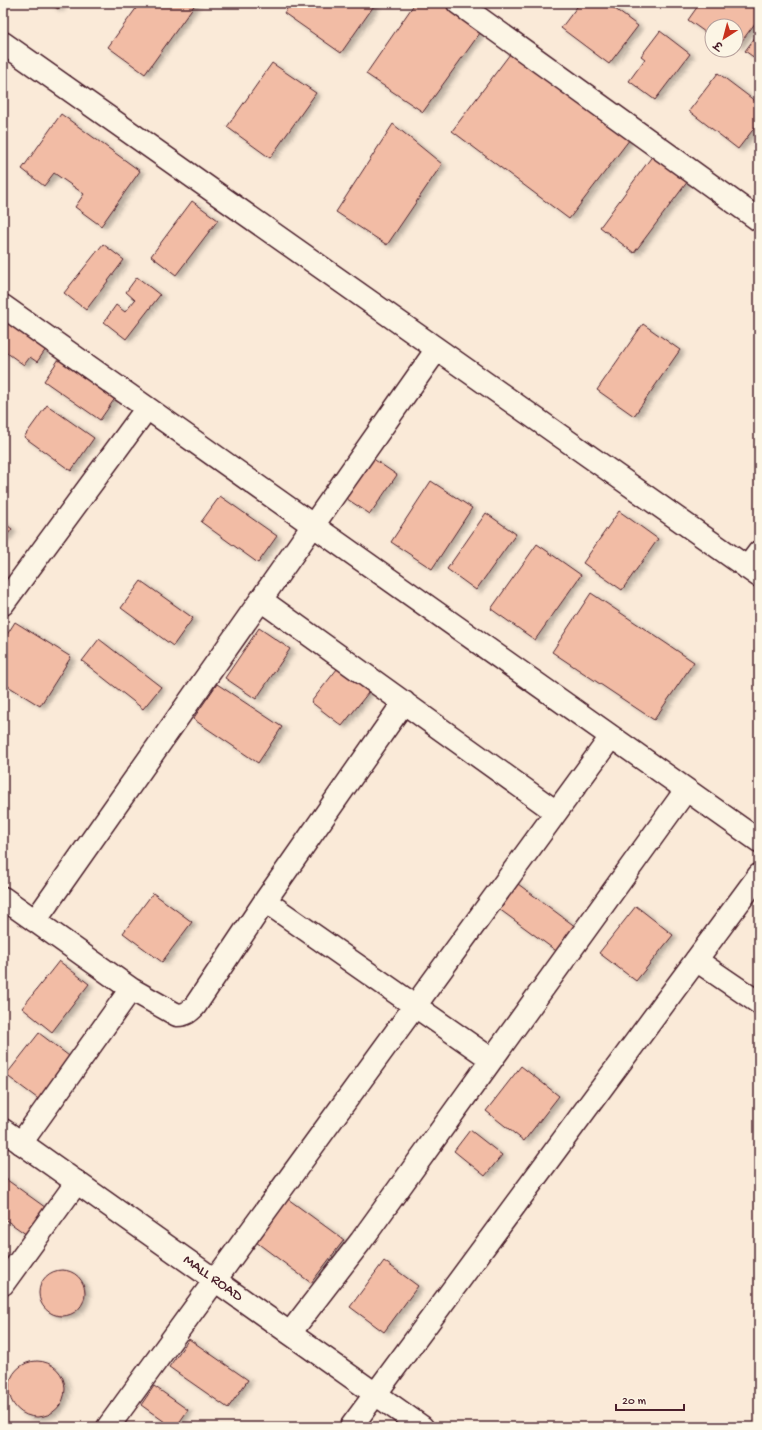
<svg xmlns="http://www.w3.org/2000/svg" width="762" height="1430" font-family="'Gochi Hand','Playpen Sans Deva',sans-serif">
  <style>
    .building { fill: #f2bca5; stroke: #4a1f2b; filter: url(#shadow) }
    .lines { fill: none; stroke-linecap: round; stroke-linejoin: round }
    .minor-casing { stroke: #4a1f2b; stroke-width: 25 }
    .tertiary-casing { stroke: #4a1f2b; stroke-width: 25 }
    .minor { stroke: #fcf5e5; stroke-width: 22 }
    .tertiary { stroke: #fcf5e5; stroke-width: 22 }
    .labels { text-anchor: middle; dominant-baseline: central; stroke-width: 3.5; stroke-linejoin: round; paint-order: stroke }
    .street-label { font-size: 15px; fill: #4a1f2b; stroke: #fcf5e5 }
  </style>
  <defs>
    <filter id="shadow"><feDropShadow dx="4.5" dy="2.5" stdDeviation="2" flood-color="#0004"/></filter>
  </defs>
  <rect width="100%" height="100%" fill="#faead8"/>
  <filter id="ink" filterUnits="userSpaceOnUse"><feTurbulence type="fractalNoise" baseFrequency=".025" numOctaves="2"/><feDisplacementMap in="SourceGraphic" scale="8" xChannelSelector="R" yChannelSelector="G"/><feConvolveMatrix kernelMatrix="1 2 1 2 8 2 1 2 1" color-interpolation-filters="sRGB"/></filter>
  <g filter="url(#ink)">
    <path class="building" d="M49 3H62L58 9Z
      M140 3H196L145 74 108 47Z
      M291 3H376L341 53 284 13Z
      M415 3H445L480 33 423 112 366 74Z
      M580 3H607L638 26 609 64 561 28Z
      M700 3H759V18L738 46 736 45V26H712V37L688 20Z
      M660 31 690 54 655 100 629 81 645 59 641 56Z
      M759 32V61L745 51Z
      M516 46 633 135 569 219 452 131Z
      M272 63 316 93 270 158 227 127Z
      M718 73 759 104V122L738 149 689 111Z
      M61 114 140 171 101 226 75 207 84 194 54 173 44 186 22 169Z
      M393 124 442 164 387 245 336 212Z
      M656 151 691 177 634 253 600 227Z
      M192 201 218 220 176 275 151 256Z
      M103 244 124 260 86 310 64 293Z
      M137 277 160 295 126 339 104 322 116 305 125 312 135 300 126 292Z
      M3 310 44 338 39 345 46 349 37 362 30 357 24 365 3 350Z
      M643 324 680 350 634 416 597 390Z
      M61 356 118 394 100 420 44 381Z
      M47 405 94 438 71 471 24 437Z
      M372 458 397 475 370 514 344 497Z
      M431 481 472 508 432 569 391 542Z
      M220 496 277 536 258 563 201 522Z
      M619 511 658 539 622 590 583 563Z
      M486 513 516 534 476 590 447 569Z
      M3 522 12 529 3 540Z
      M537 544 581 575 535 640 491 609Z
      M141 581 193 618 173 646 121 608Z
      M591 593 694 662 654 720 552 652Z
      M15 622 71 657 40 706 3 683V641Z
      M259 628 290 649 256 699 225 678Z
      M99 639 161 687 143 709 82 661Z
      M341 664 372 688 342 726 311 702Z
      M217 684 282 727 258 763 193 719Z
      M514 881 576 927 559 953 495 906Z
      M153 893 192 922 162 962 123 933Z
      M636 906 673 935 636 981 599 953Z
      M59 961 89 984 52 1032 22 1008Z
      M39 1033 73 1059 41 1101 6 1075Z
      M521 1066 559 1096 524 1141 486 1111Z
      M470 1130 502 1155 485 1176 454 1151Z
      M3 1177 49 1210 30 1237 3 1218Z
      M288 1199 344 1240 311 1283 256 1242Z
      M384 1261 418 1286 384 1332 350 1307Z
      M39 1293a23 23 0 1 1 46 0a23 23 0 1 1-46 0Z
      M189 1339 248 1380 228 1408 169 1367Z
      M9 1389a28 28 0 1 1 56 0a28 28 0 1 1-56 0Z
      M154 1386 188 1410 176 1427H172L141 1405Z"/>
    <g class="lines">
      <g class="minor-casing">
        <path id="minor" d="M458 3 759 220
          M3 43 759 576
          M3 306 759 841
          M747 568 759 552
          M261 600 556 812
          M3 604 147 408
          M3 898 131 989 177 1015C186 1015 189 1012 195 1006L265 901 404 702
          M265 901 491 1059
          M35 921 437 349
          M696 960 759 1003
          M21 1143 131 989
          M3 1284 77 1182
          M290 1333 361 1241 686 790
          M108 1427 611 737
          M351 1427 759 875"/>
      </g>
      <g class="tertiary-casing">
        <g id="tertiary">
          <path id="s1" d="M3 1130 422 1427"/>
        </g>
      </g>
      <use href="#minor" class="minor"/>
      <use href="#tertiary" class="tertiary"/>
    </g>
  </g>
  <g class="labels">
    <g class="street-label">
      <text stroke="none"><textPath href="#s1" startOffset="257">MALL ROAD</textPath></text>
    </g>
  </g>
  <rect width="762" height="1430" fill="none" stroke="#fcf5e5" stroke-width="16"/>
  <rect x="8" y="8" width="746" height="1414" fill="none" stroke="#4a1f2b" stroke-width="1.5" filter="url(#ink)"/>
  <g transform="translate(724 38) rotate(216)"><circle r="19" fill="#fcf5e5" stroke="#b59f9b"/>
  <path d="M0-3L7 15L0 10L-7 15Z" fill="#c8321e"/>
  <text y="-6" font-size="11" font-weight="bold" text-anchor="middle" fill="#4a1f2b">उ</text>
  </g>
  <path d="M616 1404v6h68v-6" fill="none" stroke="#4a1f2b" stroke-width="2"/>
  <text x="622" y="1404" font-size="12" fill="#4a1f2b" stroke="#fcf5e5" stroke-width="3" paint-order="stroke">20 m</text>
</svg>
